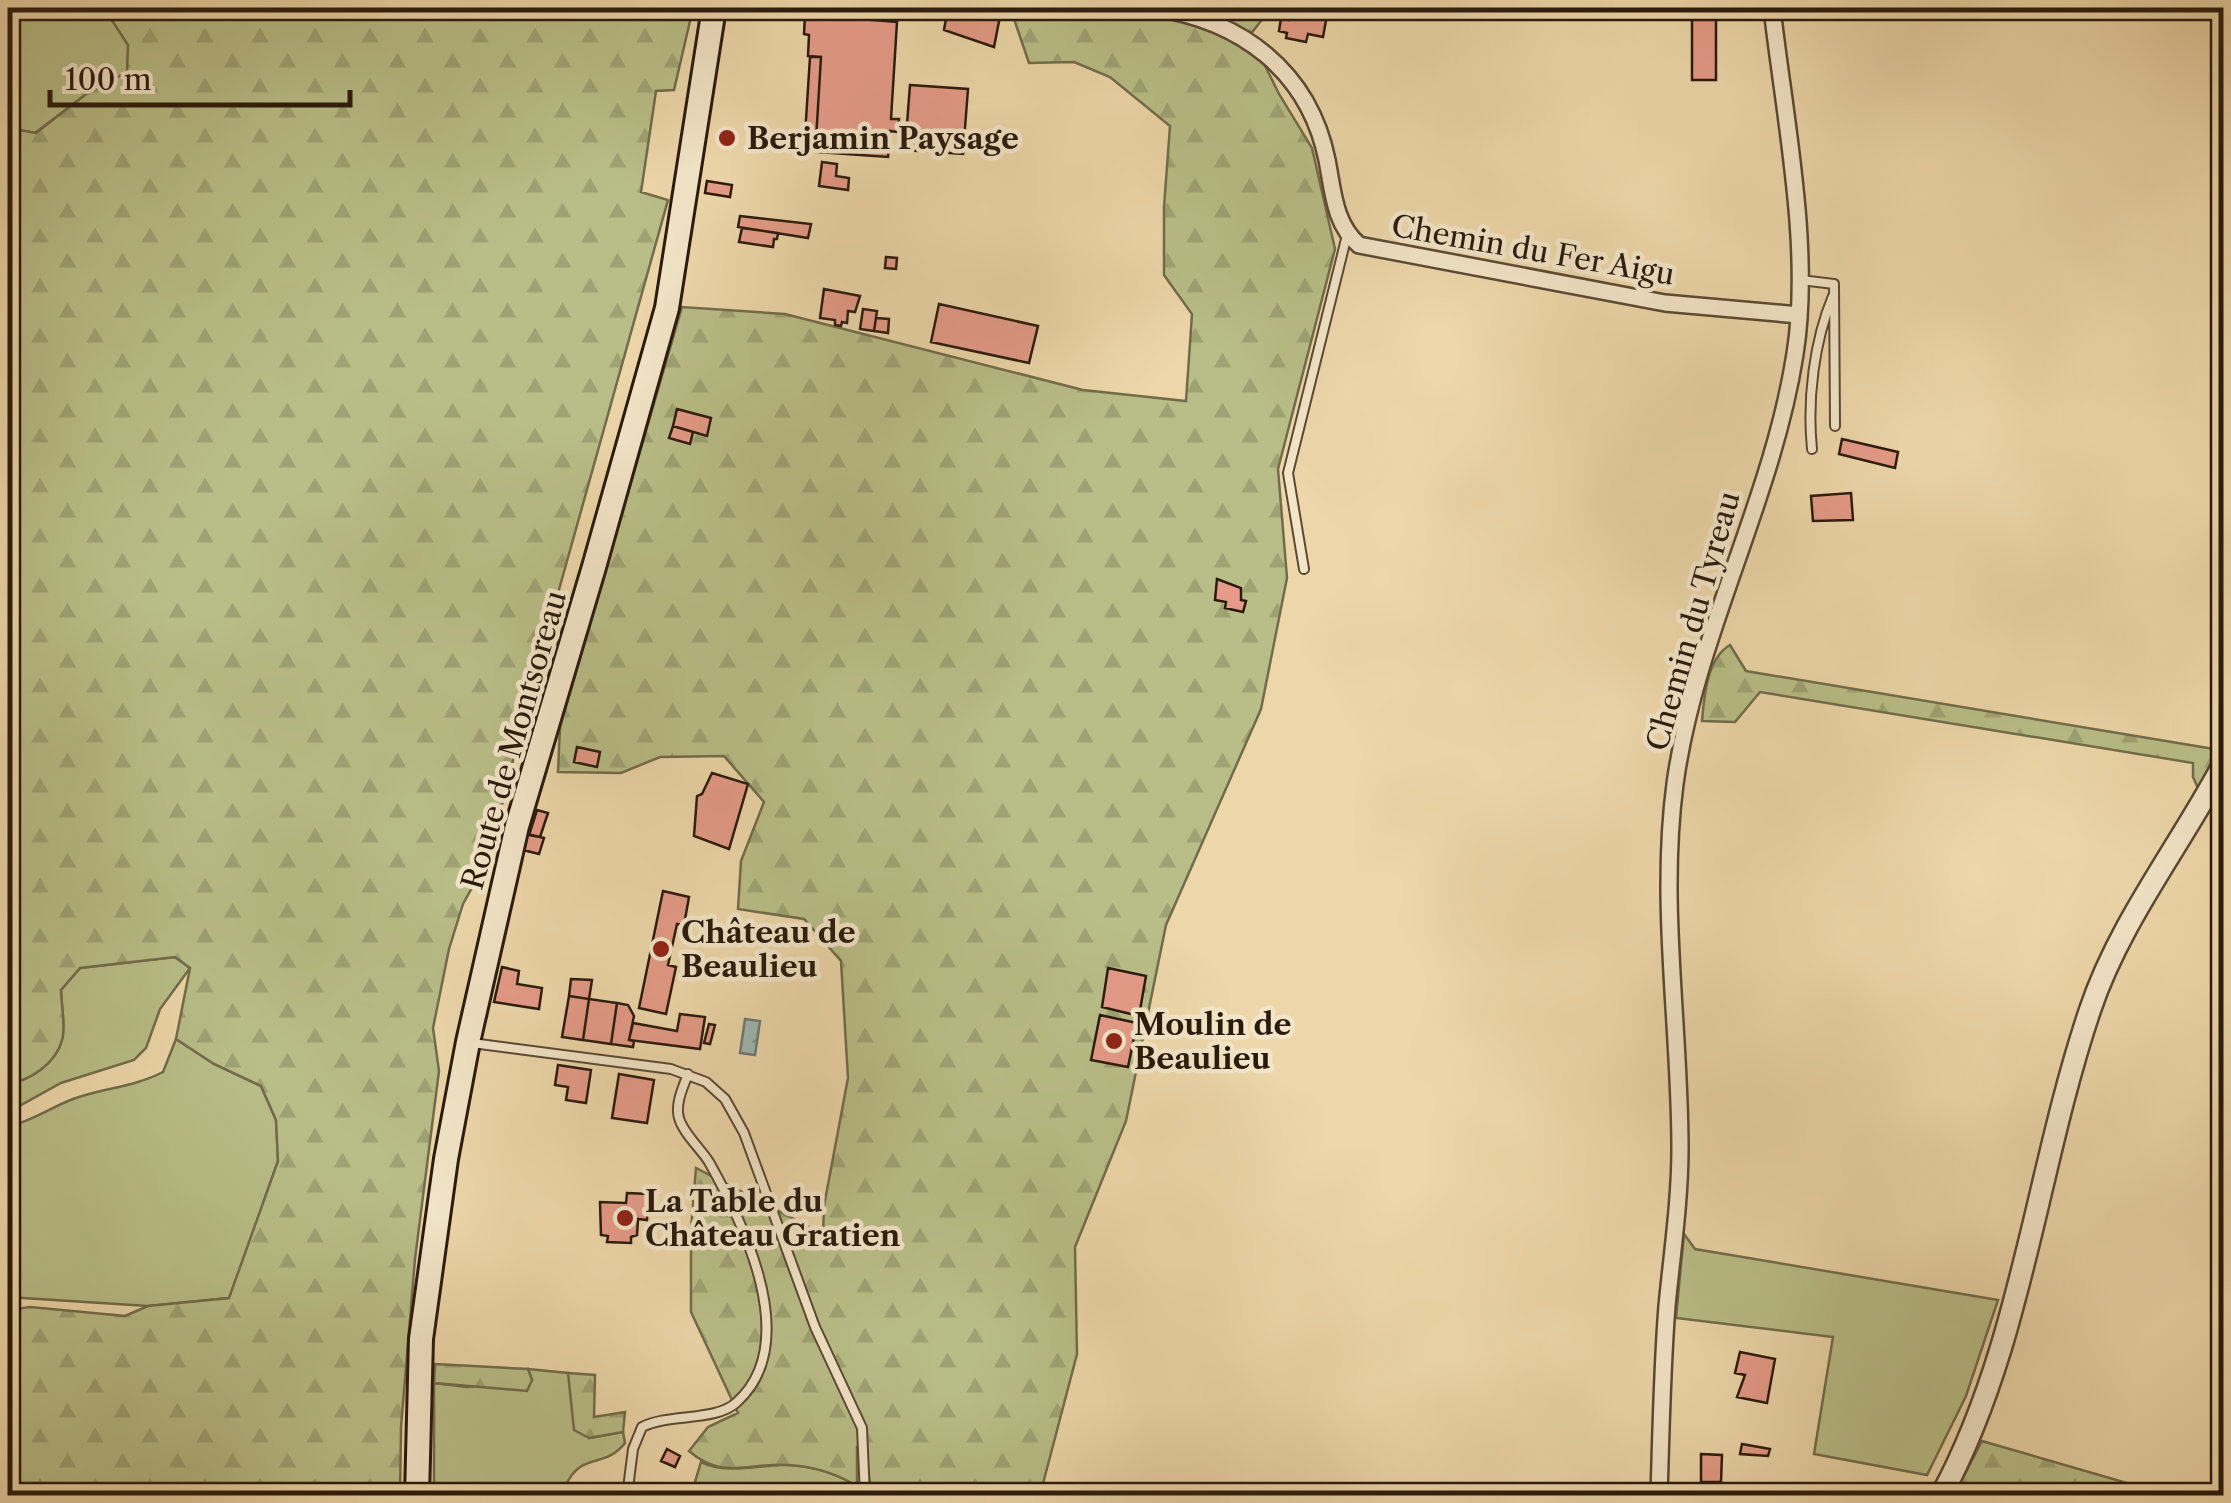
<svg xmlns="http://www.w3.org/2000/svg" width="2231" height="1503" font-family="'Libre Caslon Text',serif">
  <style>
    .grass { fill: #b9be88; stroke: #726c4a; stroke-width: 2.5 }
    .forest { fill: url(#forest-firs); stroke: #726c4a; stroke-width: 2.5 }
    .water { fill: url(#water-ripples); stroke: #707871; stroke-width: 2.5 }
    .building { fill: #e59b88; stroke: #2a1a0d; stroke-width: 2.5 }
    .lines { fill: none; stroke-linecap: round; stroke-linejoin: round }
    .service-casing { stroke: #5b4934; stroke-width: 12 }
    .minor-casing { stroke: #5b4934; stroke-width: 20 }
    .tertiary-casing { stroke: #5b4934; stroke-width: 25 }
    .secondary-casing { stroke: #2a1a0d; stroke-width: 28 }
    .service { stroke: #f3e5c8; stroke-width: 8 }
    .minor { stroke: #f3e5c8; stroke-width: 15 }
    .tertiary { stroke: #f3e5c8; stroke-width: 20 }
    .secondary { stroke: #f3e5c8; stroke-width: 22 }
    .poi-dot { fill: #8f2418; stroke: #f3e5c8; stroke-width: 4 }
    .labels { text-anchor: middle; dominant-baseline: central; stroke-width: 9; stroke-linejoin: round; paint-order: stroke }
    .poi-label { font-size: 30px; font-weight: bold; fill: #2a1a0d; stroke: #f3e5c8; text-anchor: start }
    .street-label { font-size: 30px; fill: #2a1a0d; stroke: #f3e5c8 }
  </style>
  <defs>
    <pattern id="forest-firs" width="22" height="20" patternUnits="userSpaceOnUse" patternTransform="scale(2.5)"><rect width="22" height="20" fill="#b9be88"/><path d="M5 1l3.5 6h-7zM16 11l3.5 6h-7z" fill="#9fa374"/></pattern>
    <pattern id="water-ripples" width="26" height="14" patternUnits="userSpaceOnUse" patternTransform="scale(2.5)"><rect width="26" height="14" fill="#9eb7b4"/><path d="M2 4q2-2 4 0t4 0M15 11q2-2 4 0t4 0" fill="none" stroke="#819491"/></pattern>
  </defs>
  <rect width="100%" height="100%" fill="#edd7aa"/>
  <filter id="stains"><feTurbulence type="fractalNoise" baseFrequency=".002" numOctaves="4"/><feColorMatrix values="0 0 0 0 .2 0 0 0 0 .09 0 0 0 0 .02 0 0 0 .5 -.17"/></filter>
  <radialGradient id="worn" r=".72"><stop offset=".6" stop-color="#630" stop-opacity="0"/><stop offset="1" stop-color="#630" stop-opacity=".3"/></radialGradient>
  <path class="grass" d="M8 8H104L129 45 127 72 85 95 35 133 8 128Z
    M175 957 190 968 160 1009 146 1048 134 1060 61 1083 21 1105 8 1108V1084C30 1081 56 1063 62 1040 66 1026 61 1004 61 990L80 968Z
    M176 1039 214 1064 261 1086 276 1120 278 1161 230 1298 148 1306 8 1297V1127C31 1121 50 1108 73 1099 103 1088 134 1087 163 1072Z
    M1684 1234 1695 1249 1998 1300 1966 1396 1927 1475 1814 1454 1833 1337 1676 1318Z
    M528 1369 568 1373 589 1438 623 1432 625 1443C603 1471 581 1449 564 1489L547 1491V1495L434 1496V1383L467 1387 532 1380Z
    M8 1441 19 1471 15 1495H8Z
    M701 1462C726 1474 754 1466 781 1465 808 1464 834 1472 857 1486L858 1495H695V1482Z"/>
  <path class="forest" d="M104 8H693L674 90 656 91 641 192 668 200 527 704 489 857 463 904 449 949 433 1028 439 1071 415 1259 401 1427 400 1495H15L19 1471 8 1440V1310L30 1307 125 1316 148 1306 229 1298 278 1161 276 1120 261 1086 214 1064 176 1039 190 968 175 957 80 968 61 990C61 1004 66 1026 62 1040 56 1063 30 1081 8 1083V128L36 133 85 95 127 72 128 45Z
    M1004 8H1271L1250 35 1279 94 1312 148 1335 249 1278 469 1287 578 1261 709 1166 925 1126 1121 1075 1247 1077 1354 1040 1495H872L864 1447H857V1486C835 1473 815 1467 789 1465 749 1462 723 1481 689 1451L708 1427 738 1413 691 1312V1229L696 1168 823 1234 824 1206 848 1078 841 961 804 919 738 909 741 861 764 802 724 756 660 757 621 773 558 772 560 727 682 307 785 314 1083 390 1186 401 1192 314 1164 275V207L1170 126 1110 77 1074 62 1029 63 1013 16Z
    M1730 645 1746 671 2220 750 2211 771 2198 788 2193 777V763L1760 692 1735 722 1702 721C1704 697 1707 658 1730 645Z
    M435 1364 528 1369 532 1380 527 1391 434 1383Z
    M568 1373 595 1375 594 1417 625 1412 623 1432 589 1438 574 1430Z
    M1982 1441 2158 1492 2156 1496 1954 1495Z"/>
  <path class="water" d="M745 1019 760 1021 755 1055 740 1053Z"/>
  <path class="building" d="M814 8H826V16L897 22 891 119H899L898 132 890 131 889 145 816 140 821 57 808 56 809 35 804 34 805 15 814 16Z
    M948 8 1001 11 994 47 944 30Z
    M1291 8 1327 15 1323 37 1308 34 1306 42 1286 38 1287 33 1279 31 1281 18 1289 20Z
    M1692 8H1716V80H1692Z
    M810 57H821L816 140 889 145 888 157 804 151Z
    M910 85 968 89 963 154 905 150Z
    M822 162 837 164 836 176 849 178 848 190 819 186Z
    M707 181 732 185 730 197 705 193Z
    M740 216 811 224 808 238 738 227Z
    M742 228 778 233 777 239H774L773 247 739 242Z
    M886 257 897 258 896 269 885 268Z
    M824 289 860 296 855 312 848 311 847 323 842 322 841 326 835 325V320L820 318Z
    M939 304 1038 326 1029 363 931 342Z
    M863 309 877 311 874 331 860 329Z
    M876 318 889 319 888 333 874 331Z
    M677 409 711 418 707 436 673 426Z
    M673 426 693 432 690 444 669 438Z
    M1842 439 1898 452 1895 468 1839 454Z
    M1851 493 1853 520 1813 521 1811 496Z
    M1217 579 1241 588V600L1246 601 1243 612 1225 608 1226 602 1215 600Z
    M577 747 600 752 597 767 574 762Z
    M712 773 748 784 729 849 694 836 697 796 702 794Z
    M537 810 548 813 540 837 529 835Z
    M527 834 544 838 539 854 523 850Z
    M663 891 689 897 684 925 677 924 668 965 676 967 666 1014 639 1008Z
    M502 967 519 971 517 984 542 988 539 1009 494 1002Z
    M1108 968 1146 976 1139 1016 1102 1007Z
    M571 979 592 980 589 999 569 996Z
    M569 996 589 999 583 1040 562 1037Z
    M589 999 617 1003 611 1044 583 1040Z
    M617 1003 628 1005 634 1016 629 1040 634 1041 633 1047 611 1044Z
    M680 1014 705 1017 700 1049 629 1040 633 1023 677 1031Z
    M1100 1015 1137 1023 1128 1067 1091 1060Z
    M709 1024 715 1025 710 1044 704 1043Z
    M558 1065 591 1070 586 1103 566 1100 568 1087 555 1085Z
    M619 1074 654 1080 647 1123 612 1118Z
    M627 1193 648 1194 647 1220 638 1219 637 1235 631 1237V1243L607 1242 608 1236 601 1235 600 1202 626 1203Z
    M1740 1352 1775 1359 1767 1403 1737 1397 1745 1375 1735 1373Z
    M1742 1444 1770 1449 1768 1456 1740 1454Z
    M667 1449 680 1456 675 1467 661 1461Z
    M1701 1454 1722 1455 1721 1482H1701Z"/>
  <g class="lines">
    <g class="service-casing">
      <path id="service" d="M1801 280 1834 284 1835 426
        M1812 449C1807 400 1814 341 1833 296
        M1304 569 1288 473 1347 235
        M472 1043 671 1069 706 1082 725 1099 744 1133 815 1327 862 1428 865 1496
        M627 1496 633 1449 642 1427C669 1413 716 1422 737 1402 802 1343 744 1224 709 1162 701 1149 683 1133 679 1118 675 1104 683 1087 688 1074"/>
    </g>
    <g class="minor-casing">
      <path id="minor" d="M1154 8C1241 20 1309 71 1327 160 1333 190 1334 224 1359 245L1665 303 1799 315
        M1659 1496C1661 1432 1662 1369 1667 1306 1672 1254 1680 1201 1680 1148 1680 1027 1659 904 1675 784 1695 636 1772 502 1795 354 1812 248 1784 115 1772 8"/>
    </g>
    <g class="tertiary-casing">
      <path id="tertiary" d="M1941 1496C2022 1346 2036 1170 2090 1010 2120 921 2180 846 2224 763"/>
    </g>
    <g class="secondary-casing">
      <path id="secondary" d="M417 1496 421 1339 446 1159 468 1042 517 826 594 567 667 308 714 8"/>
    </g>
    <use href="#service" class="service"/>
    <use href="#minor" class="minor"/>
    <use href="#tertiary" class="tertiary"/>
    <use href="#secondary" class="secondary"/>
  </g>
  <g class="poi-dot">
    <circle cx="727" cy="138" r="10"/>
    <circle cx="661" cy="949" r="10"/>
    <circle cx="1114" cy="1041" r="10"/>
    <circle cx="625" cy="1218" r="10"/>
  </g>
  <g class="labels">
    <g class="poi-label">
      <text x="747" y="138">Berjamin Paysage</text>
      <text x="681" y="932">Château de<tspan x="681" dy="34">Beaulieu</tspan></text>
      <text x="1134" y="1024">Moulin de<tspan x="1134" dy="34">Beaulieu</tspan></text>
      <text x="645" y="1201">La Table du<tspan x="645" dy="34">Château Gratien</tspan></text>
    </g>
    <g class="street-label">
      <text transform="translate(1533 250) rotate(10)">Chemin du Fer Aigu</text>
      <text transform="translate(1693 621) rotate(-74)">Chemin du Tyreau</text>
      <text transform="translate(514 740) rotate(-74)">Route de Montsoreau</text>
    </g>
  </g>
  <rect width="2231" height="1503" fill="none" stroke="#edd7aa" stroke-width="40"/>
  <rect x="10" y="10" width="2211" height="1483" fill="none" stroke="#2a1a0d" stroke-width="5"/>
  <rect x="20" y="20" width="2191" height="1463" fill="none" stroke="#2a1a0d" stroke-width="2.5"/>
  <path d="M50 90v15h300v-15" fill="none" stroke="#2a1a0d" stroke-width="5"/>
  <text x="65" y="90" font-size="30" fill="#2a1a0d" stroke="#f3e5c8" stroke-width="8" paint-order="stroke">100 m</text>
  <rect width="100%" height="100%" filter="url(#stains)"/>
  <rect width="100%" height="100%" fill="url(#worn)"/>
</svg>
